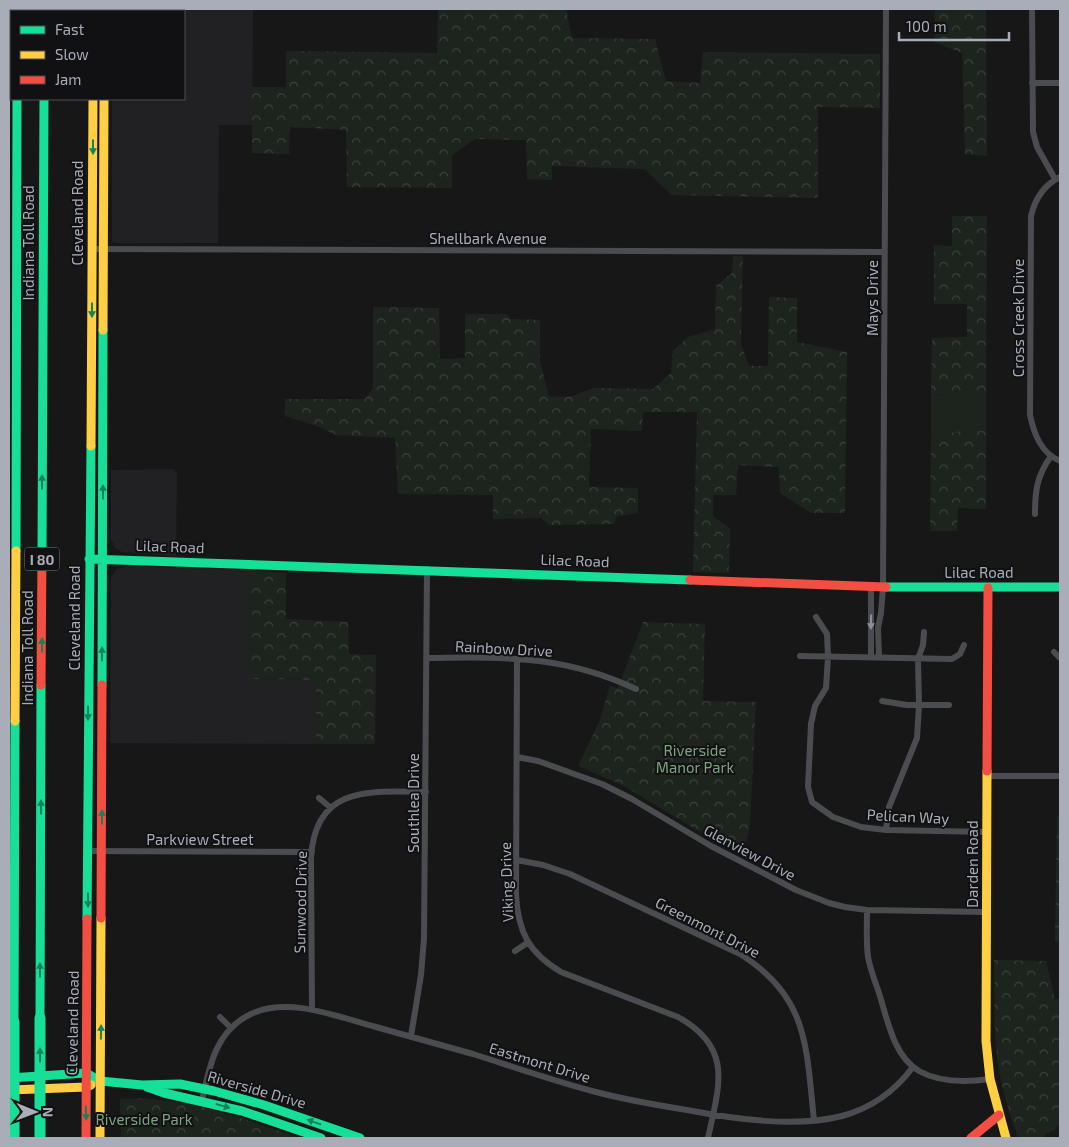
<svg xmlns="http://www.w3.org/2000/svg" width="1069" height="1147" font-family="'Exo 2',sans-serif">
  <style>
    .built { fill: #212123 }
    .grass { fill: #1d241e }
    .forest { fill: url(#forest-crowns) }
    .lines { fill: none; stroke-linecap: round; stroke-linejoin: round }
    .street { stroke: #4b4c50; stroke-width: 6 }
    .fast { stroke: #16e098; stroke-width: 9 }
    .slow { stroke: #ffcf43; stroke-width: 9 }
    .jam { stroke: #f24e42; stroke-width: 9 }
    .fast-bridge { stroke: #16e098; stroke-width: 11 }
    .oneway { fill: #14835c }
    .oneway2 { fill: #8c9099 }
    .labels { text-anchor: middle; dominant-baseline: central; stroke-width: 4; stroke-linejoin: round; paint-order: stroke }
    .shield { fill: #111113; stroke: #7b7e86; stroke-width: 1 }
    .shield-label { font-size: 14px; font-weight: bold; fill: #a8adb8 }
    .street-label { font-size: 15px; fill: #a8adb8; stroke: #111113 }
    .park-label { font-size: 15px; fill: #7fa381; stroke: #111113 }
  </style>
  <defs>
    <pattern id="forest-crowns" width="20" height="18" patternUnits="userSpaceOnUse" patternTransform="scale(1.25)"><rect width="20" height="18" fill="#1d241e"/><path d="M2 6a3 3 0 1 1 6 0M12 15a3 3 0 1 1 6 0" fill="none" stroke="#3b413d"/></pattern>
  </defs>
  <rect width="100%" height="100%" fill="#171717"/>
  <path class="built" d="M113 9H253L252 125H219L218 243H116L112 242V99H184V11H113Z
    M173 469 177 473 176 556 122 552 115 548 111 539V470Z
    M127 566 248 570V679L316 680V744L110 743 111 578 117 569Z"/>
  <path class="grass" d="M931 394 986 396V431H960L931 437Z"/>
  <path class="forest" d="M438 9H566L572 38 655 39 666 81 700 83 703 52 880 54V108L818 107V198L672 195 644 169 552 166V180L527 179 526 140 475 139 452 155V188L347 187 346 130 290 127 289 154 252 153V87H286V51L437 53Z
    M935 9H986L987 156 965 154 962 53 934 42Z
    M952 216H987L986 396 931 394 932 338 967 337V304H934V245L952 246Z
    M733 256H743L741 344 749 366H768L769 297 797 298V342L847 352 845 513H811L780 493 779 467 738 465 736 495H713V516L730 529 729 573 693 572 697 412H643L642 431 591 429 589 487 638 488V513L617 516 614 524 549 525 541 518 493 519V495L398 494 395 438 336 435 317 426 285 416V399H365L373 388V307L439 308 440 359 465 358V314H507L511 319 540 320V361L549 396 569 397 594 388 653 389 671 373 673 351 688 337 715 329 716 286 732 273Z
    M960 431H986V509L958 508 957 531H930L931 437Z
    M248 570 286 573V619L348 622 349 654 376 655 375 744H316V680L248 679Z
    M643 622 705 624 703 701 756 702 750 825 743 855 700 832 622 785 578 766 599 722 610 686 618 688Z
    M1057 816H1060V942H1055Z
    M994 960 1046 961 1055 1000 1060 998V1125L1041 1138H1018C1011 1117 1003 1094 999 1071 993 1034 995 997 994 960Z
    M142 1098 190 1104 238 1117 300 1138H115H121L120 1099Z"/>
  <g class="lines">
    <path class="street" d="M1032 9 1033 132 1037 147 1055 179
      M1032 83H1060
      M1060 177C1044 185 1035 199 1031 216L1030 415C1034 434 1041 453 1060 461
      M92 249 884 252
      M1035 514C1035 490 1037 476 1051 456
      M816 617 827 634 828 657 826 688 815 706 811 724 808 787 812 802 833 817 861 827 886 830 987 832
      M1054 652 1060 658
      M800 656 952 659 960 654 964 645
      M871 657V586
      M879 657 878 628 881 613 883 587 886 9
      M427 658C505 657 563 655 636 689
      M517 659 516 895C518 932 529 953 561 972L678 1017C734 1048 719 1086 708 1138
      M882 701 907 705H949
      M517 757 538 761 602 784 632 799 711 846 796 890 829 903 845 907 867 910 986 912
      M987 776H1060
      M319 798 331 808
      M886 830 889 807 917 738 919 705 918 659 923 645 924 632
      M87 851 312 852
      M517 860 543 865 570 874 740 954C809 997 806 1047 814 1120
      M867 910C867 926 866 941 868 957 870 968 874 979 878 990 887 1016 892 1055 919 1071 940 1083 968 1082 990 1079
      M515 951 527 943
      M312 1010 311 858C315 785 370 791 426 792
      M220 1017 231 1028
      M411 1036 421 975 424 939 427 569
      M202 1101C209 1067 216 1030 251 1014 289 996 338 1017 376 1027 409 1036 441 1045 473 1054 514 1067 554 1081 596 1092 626 1100 656 1105 687 1110 734 1119 795 1128 842 1116 872 1108 895 1091 913 1067"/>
    <path class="fast" d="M17 9V11
      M44 9V11
      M93 9V11
      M105 9V11
      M16 551 17 99
      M42 553 44 99
      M89 559 690 580
      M886 587H1060
      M102 685 103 330
      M87 919 91 446
      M40 1018 41 685
      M14 1022 15 721
      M9 1078 86 1073 100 1081 142 1085 180 1084 214 1091 264 1105 360 1138
      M147 1087 164 1093 242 1111 321 1138"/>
    <path class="slow" d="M103 330 104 99
      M91 446 93 99
      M15 721 16 551
      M987 771 986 1041 990 1079 1006 1138
      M10 1090 86 1087 91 1085
      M100 1138 101 918"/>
    <path class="jam" d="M690 580 886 587
      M41 685 42 553
      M987 771 988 588
      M101 918 102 685
      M86 1138 87 919
      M971 1138 999 1115"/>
    <path class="fast-bridge" d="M40 1018V1138
      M14 1022V1138"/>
  </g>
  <defs><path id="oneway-solid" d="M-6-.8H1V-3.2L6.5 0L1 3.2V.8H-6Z" transform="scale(1.25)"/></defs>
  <g class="oneway">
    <use href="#oneway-solid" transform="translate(93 147) rotate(90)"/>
    <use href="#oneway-solid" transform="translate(92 310) rotate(90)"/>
    <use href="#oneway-solid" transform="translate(42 482) rotate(-90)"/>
    <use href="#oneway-solid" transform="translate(103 492) rotate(-90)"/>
    <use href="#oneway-solid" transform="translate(42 645) rotate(-90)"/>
    <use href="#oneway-solid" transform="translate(102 654) rotate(-90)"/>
    <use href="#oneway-solid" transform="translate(88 713) rotate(90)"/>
    <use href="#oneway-solid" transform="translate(41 807) rotate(-90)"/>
    <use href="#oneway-solid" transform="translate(102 817) rotate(-90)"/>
    <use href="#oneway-solid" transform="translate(88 900) rotate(90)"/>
    <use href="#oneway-solid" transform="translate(40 970) rotate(-90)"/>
    <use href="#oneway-solid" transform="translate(101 1032) rotate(-89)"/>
    <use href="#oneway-solid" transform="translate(40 1055) rotate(-90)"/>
    <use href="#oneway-solid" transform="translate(223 1106) rotate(16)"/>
    <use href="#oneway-solid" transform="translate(86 1113) rotate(89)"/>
    <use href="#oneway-solid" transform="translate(314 1122) rotate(-161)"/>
  </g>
  <use class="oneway2" href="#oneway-solid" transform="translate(871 622) rotate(91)"/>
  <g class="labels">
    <rect class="shield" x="24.5" y="547.5" width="35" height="23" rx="4"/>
    <g class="shield-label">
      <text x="42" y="559">I 80</text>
    </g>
    <g class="street-label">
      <text transform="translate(77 213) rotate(-90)">Cleveland Road</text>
      <text x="488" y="238">Shellbark Avenue</text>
      <text transform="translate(28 243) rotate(-90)">Indiana Toll Road</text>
      <text transform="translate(872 298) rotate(-90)">Mays Drive</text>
      <text transform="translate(1018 318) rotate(-90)">Cross Creek Drive</text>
      <text transform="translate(170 546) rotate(2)">Lilac Road</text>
      <text transform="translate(575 560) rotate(2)">Lilac Road</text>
      <text x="979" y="572">Lilac Road</text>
      <text transform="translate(74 618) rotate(-90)">Cleveland Road</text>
      <text transform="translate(27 648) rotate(-90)">Indiana Toll Road</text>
      <text transform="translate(504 648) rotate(3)">Rainbow Drive</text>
      <text transform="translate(413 803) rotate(-90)">Southlea Drive</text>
      <text transform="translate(908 816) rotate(3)">Pelican Way</text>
      <text x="200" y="839">Parkview Street</text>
      <text transform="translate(750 852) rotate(28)">Glenview Drive</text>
      <text transform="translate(972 864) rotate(-90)">Darden Road</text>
      <text transform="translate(506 882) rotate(-92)">Viking Drive</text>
      <text transform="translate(300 902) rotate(-89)">Sunwood Drive</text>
      <text transform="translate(708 927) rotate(27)">Greenmont Drive</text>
      <text transform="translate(72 1023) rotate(-89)">Cleveland Road</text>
      <text transform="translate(540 1062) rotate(17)">Eastmont Drive</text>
      <text transform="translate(257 1089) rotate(16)">Riverside Drive</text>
    </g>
    <g class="park-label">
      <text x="695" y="750">Riverside<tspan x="695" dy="17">Manor Park</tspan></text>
      <text x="144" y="1119">Riverside Park</text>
    </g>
  </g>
  <rect width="1069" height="1147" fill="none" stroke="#a8adb8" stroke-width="20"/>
  <rect x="10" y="10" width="175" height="90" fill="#111113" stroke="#4d4f55"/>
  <rect x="20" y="26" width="25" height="8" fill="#16e098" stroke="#4d4f55"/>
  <text x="55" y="35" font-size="15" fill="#a8adb8">Fast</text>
  <rect x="20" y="51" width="25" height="8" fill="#ffcf43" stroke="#4d4f55"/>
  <text x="55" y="60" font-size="15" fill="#a8adb8">Slow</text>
  <rect x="20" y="76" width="25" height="8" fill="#f24e42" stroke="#4d4f55"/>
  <text x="55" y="85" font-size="15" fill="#a8adb8">Jam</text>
  <g transform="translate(35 1112) rotate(91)" stroke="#111113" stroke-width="4" paint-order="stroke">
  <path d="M0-4L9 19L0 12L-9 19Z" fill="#a8adb8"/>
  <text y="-8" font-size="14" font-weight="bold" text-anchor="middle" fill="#a8adb8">N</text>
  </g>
  <path d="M899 32v8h110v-8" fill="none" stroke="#a8adb8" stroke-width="2.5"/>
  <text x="906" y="32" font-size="15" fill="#a8adb8" stroke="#111113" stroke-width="4" paint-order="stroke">100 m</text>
</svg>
